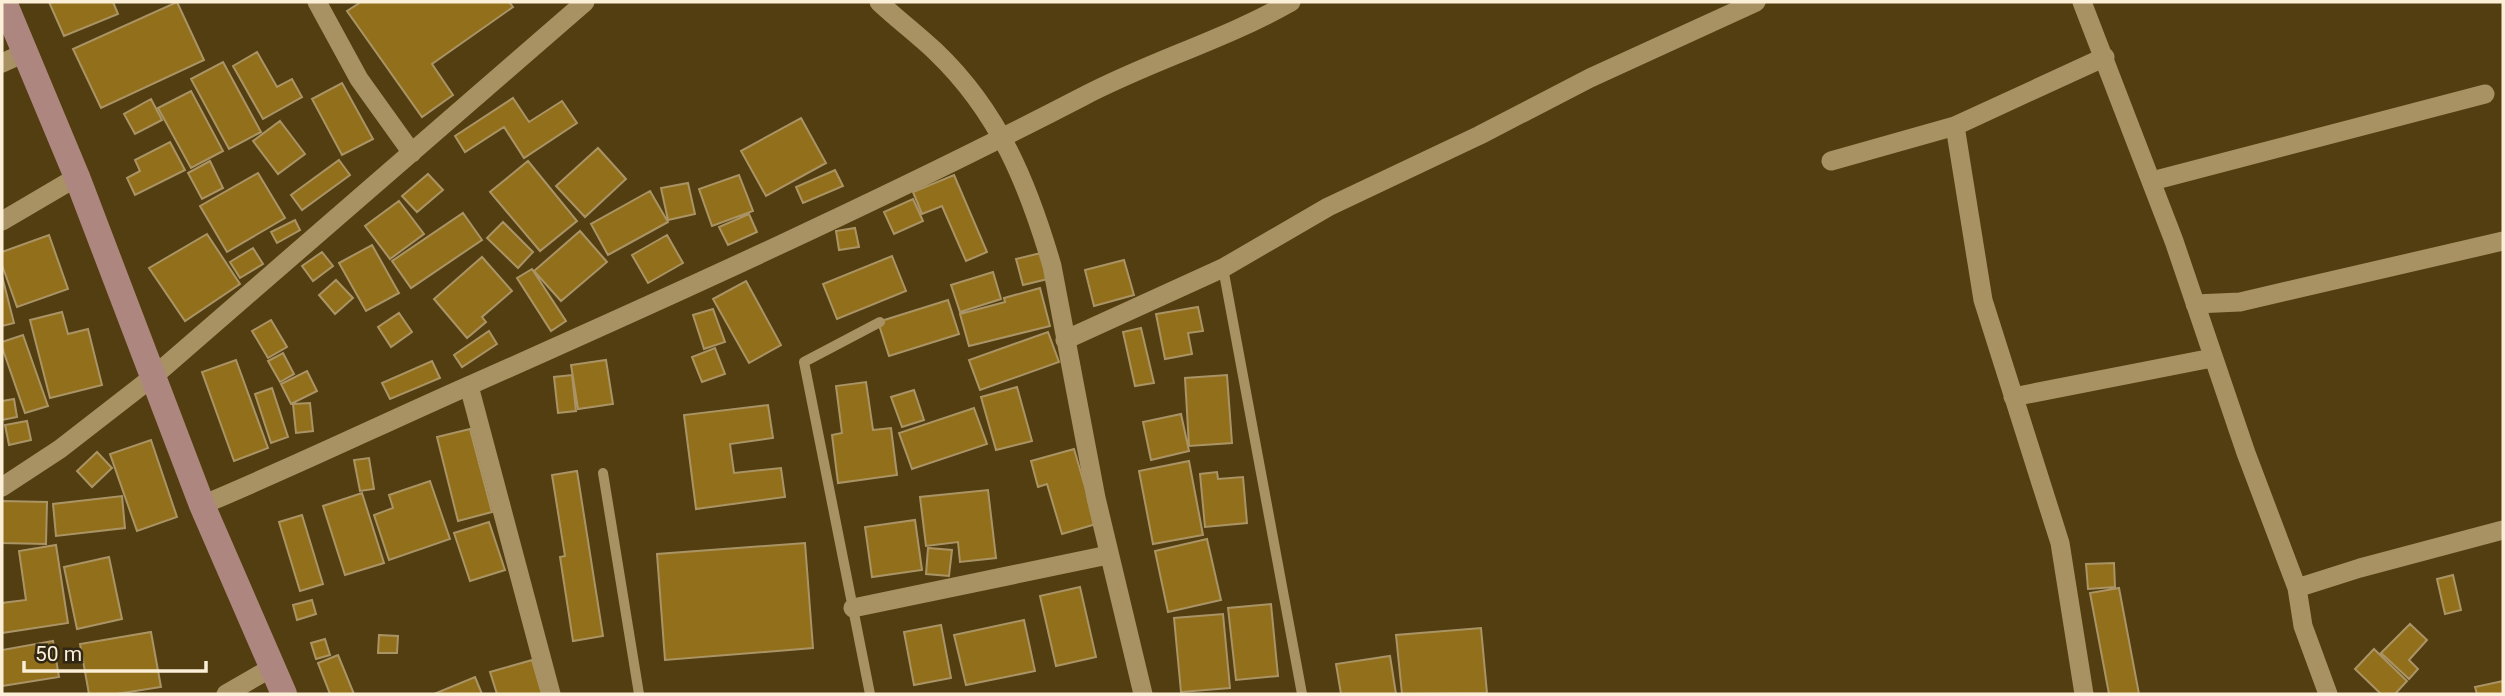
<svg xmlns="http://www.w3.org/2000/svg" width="2505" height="696" font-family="Roboto,sans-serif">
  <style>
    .building { fill: #926f1a; stroke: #aa9466; stroke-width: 2 }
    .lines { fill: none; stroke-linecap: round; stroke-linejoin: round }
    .lane { stroke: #a89264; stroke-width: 10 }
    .street { stroke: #a89264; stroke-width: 19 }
    .secondary { stroke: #ad877f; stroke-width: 26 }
  </style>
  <rect width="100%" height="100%" fill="#523e10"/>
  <path class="building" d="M49 2H113L118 14 64 36Z
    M177 2 204 60 101 108 73 49Z
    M361 2H509L513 7 432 64 453 95 422 117 347 11Z
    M257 52 277 87 292 79 302 97 263 119 233 66Z
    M223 62 261 132 229 149 191 79Z
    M342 83 373 139 342 155 312 99Z
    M191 91 223 151 191 168 158 108Z
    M513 98 529 122 562 101 577 123 524 158 504 127 465 152 455 136Z
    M151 99 162 120 135 134 124 114Z
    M801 118 826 163 766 196 741 151Z
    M280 121 305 154 278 174 253 141Z
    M170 142 185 170 135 195 127 178 140 171 135 160Z
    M598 148 626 179 585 217 556 186Z
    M339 160 350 175 302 210 291 195Z
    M210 161 223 188 202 199 188 173Z
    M528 161 577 221 540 251 490 192Z
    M835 170 843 186 803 203 796 187Z
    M258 173 285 218 227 252 200 206Z
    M428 174 443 190 417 212 402 196Z
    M739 175 753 211 712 226 699 189Z
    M954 175 987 252 966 261 942 206 922 214 913 192Z
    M688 183 695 214 668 220 661 188Z
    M650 191 668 222 608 255 591 224Z
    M913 199 923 221 894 234 884 212Z
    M399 201 424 234 390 259 365 226Z
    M463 213 482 240 411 288 392 261Z
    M749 214 757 232 728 245 719 227Z
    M295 220 300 230 277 243 271 232Z
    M503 222 533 252 518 268 487 238Z
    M855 228 859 247 839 250 836 231Z
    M580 231 607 262 561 301 534 271Z
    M207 234 240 284 185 321 149 268Z
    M49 235 68 289 17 307 2 265V252Z
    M667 235 683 263 648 283 632 255Z
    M372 245 399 293 366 311 339 263Z
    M253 248 263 264 240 278 230 262Z
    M322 252 333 266 313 281 302 266Z
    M1045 252 1052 278 1023 285 1016 259Z
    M892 256 906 291 837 319 823 284Z
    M482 257 512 291 482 317 486 322 467 338 434 299Z
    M1124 260 1134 295 1094 306 1085 270Z
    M532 269 566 321 551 331 517 278Z
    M993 272 1001 299 960 312 951 285Z
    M2 276 14 323 2 326Z
    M336 280 353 298 335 314 319 295Z
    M746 281 781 345 749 363 713 299Z
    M1040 288 1050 326 969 346 960 314 1005 302 1004 298Z
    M948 300 959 334 889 356 878 322Z
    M1198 307 1203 331 1188 333 1192 354 1165 359 1156 314Z
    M713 309 725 342 704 349 693 315Z
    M62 312 68 334 88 329 102 385 50 398 30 320Z
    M399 313 412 332 391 347 378 327Z
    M271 320 287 347 268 358 252 331Z
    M1141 328 1154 383 1135 386 1123 332Z
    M489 331 497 344 462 367 454 355Z
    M1048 332 1059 362 980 390 969 360Z
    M23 335 48 406 25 413 2 347V342Z
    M715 348 725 374 702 382 692 357Z
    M283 353 294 374 280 382 268 361Z
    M236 360 268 448 234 461 202 372Z
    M606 360 613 404 578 409 571 365Z
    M432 361 440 378 390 399 382 383Z
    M307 371 317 391 291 404 281 384Z
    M572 375 576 411 558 413 554 377Z
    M1227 375 1232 443 1189 446 1185 378Z
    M866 382 873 430 891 428 897 475 838 483 832 435 842 433 836 386Z
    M1017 387 1032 441 996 450 981 397Z
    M272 388 288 437 271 443 255 394Z
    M914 390 924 420 902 427 891 397Z
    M14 399 17 417 2 420V401Z
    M310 403 313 431 296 433 293 404Z
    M768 405 773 438 730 444 734 473 781 468 785 497 696 509 684 415Z
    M974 408 987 444 912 469 899 433Z
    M1181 414 1189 451 1151 460 1143 422Z
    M27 421 31 440 9 445 5 425Z
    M470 429 492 512 458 521 437 437Z
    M151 440 177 517 137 531 110 454Z
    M1074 449 1096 524 1062 534 1047 484 1038 487 1031 461Z
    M97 452 112 468 92 487 77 471Z
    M369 458 374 489 360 491 354 460Z
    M1189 461 1203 535 1153 544 1139 471Z
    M577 471 603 636 573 641 560 557 565 556 552 475Z
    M1217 472 1218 479 1243 477 1247 523 1205 527 1200 474Z
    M430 481 450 539 389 560 374 515 393 508 389 495Z
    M988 490 996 558 960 562 958 542 926 546 920 497Z
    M362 493 384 563 345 575 323 506Z
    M122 496 125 528 56 536 53 504Z
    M2 501 47 502 46 544 2 543Z
    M302 515 323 584 300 591 279 522Z
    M915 520 922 570 872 577 865 527Z
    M489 522 505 570 470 581 454 533Z
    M1207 539 1221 600 1168 612 1155 551Z
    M805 543 813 648 665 660 657 554Z
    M56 545 68 623 2 633V603L26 600 19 551Z
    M928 548 952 550 949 576 926 574Z
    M109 557 122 619 77 629 64 567Z
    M2114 563 2115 587 2088 589 2086 564Z
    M2453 575 2461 610 2445 614 2437 579Z
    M1080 587 1096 657 1056 666 1040 596Z
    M2119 588 2139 694H2109L2090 593Z
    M312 600 316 614 297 620 293 605Z
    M1271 604 1278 676 1236 680 1228 608Z
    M1223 614 1230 688 1181 692 1174 618Z
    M1024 620 1035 671 966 685 954 635Z
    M2410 624 2427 640 2409 660 2418 669 2409 679 2381 653Z
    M941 625 951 678 914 685 904 632Z
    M1481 628 1487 693 1402 694 1396 635Z
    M151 632 161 687 116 694H89L80 644Z
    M379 635 398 636 397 653H378Z
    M325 639 330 655 316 659 311 643Z
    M53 641 59 677 2 686V650Z
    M2374 649 2407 681 2395 694H2381L2355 669Z
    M338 655 354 694H330L318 663Z
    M1390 656 1396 694H1341L1336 664Z
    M532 660 542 694H497L490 672Z
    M475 677 482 694H434Z
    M2503 681V694H2477L2475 687Z"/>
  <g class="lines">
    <path class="lane" d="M1223 268 1302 694
      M603 473 639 694
      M870 694 804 362 880 322"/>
    <path class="street" d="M317 2 359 79 412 153
      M879 2C897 19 917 34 935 51 999 112 1028 184 1052 266L1096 498 1143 694
      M2082 2 2174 241 2246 453 2297 588 2303 626 2328 694
      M2 63 24 53
      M1955 126 1983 300 2060 543 2084 694
      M1831 161 1955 126 2105 57
      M2152 181 2485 94
      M2 221 77 177
      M2195 304 2240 302 2503 241
      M1065 340 1223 268 1328 207 1480 135 1590 78 1756 2
      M469 386 551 694
      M2013 397 2212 358
      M2 487 60 449 154 376 585 2
      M202 505C291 468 378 426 466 387 673 295 881 201 1082 97 1150 61 1224 40 1291 2
      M2297 588 2360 568 2503 530
      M853 608 1108 555
      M226 694 273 667"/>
    <path class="secondary" d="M4 2 77 177 202 505 284 694"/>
  </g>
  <rect width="2505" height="696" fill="none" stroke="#fbefd7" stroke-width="7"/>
  <path d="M24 661v10h182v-10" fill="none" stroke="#fbefd7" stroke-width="3.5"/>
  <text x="35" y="661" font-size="21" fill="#fbefd7" stroke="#302714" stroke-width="5" paint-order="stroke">50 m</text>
</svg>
